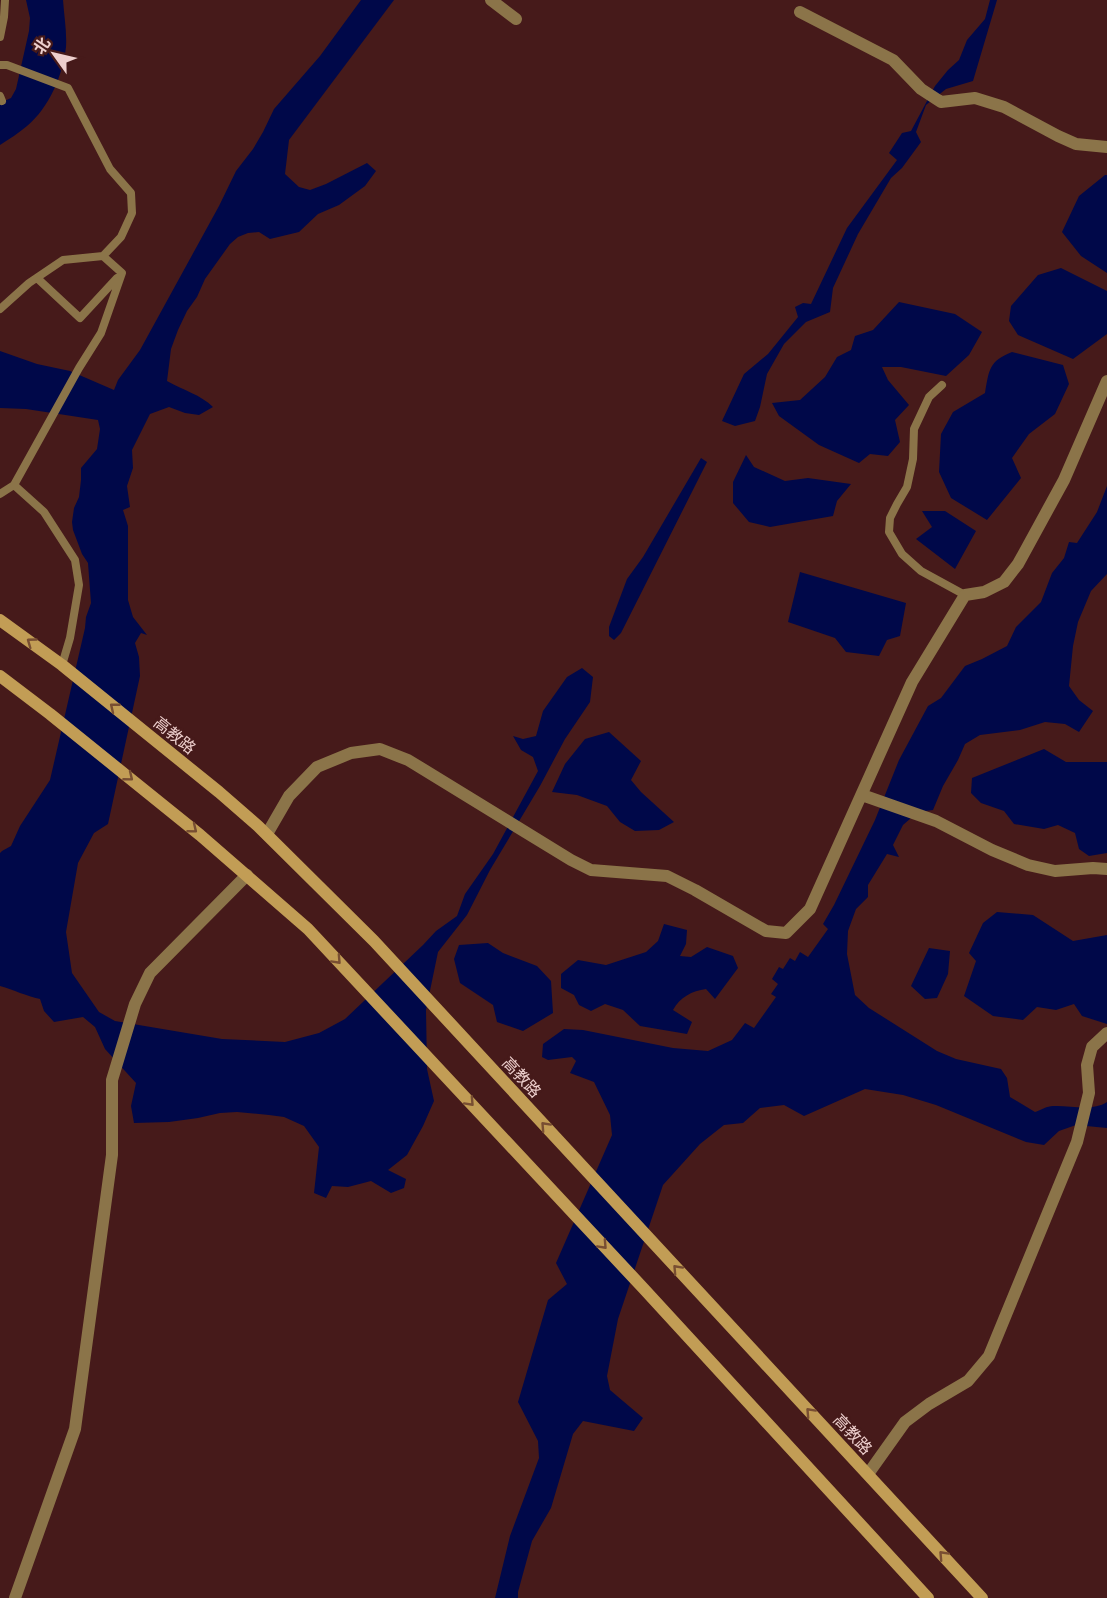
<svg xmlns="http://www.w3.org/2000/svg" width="1107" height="1598" font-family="'PT Serif','Noto Sans SC',serif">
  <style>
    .water { fill: #000849 }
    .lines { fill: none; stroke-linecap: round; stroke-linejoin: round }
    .service { stroke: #8b7449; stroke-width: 8 }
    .minor { stroke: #8b7449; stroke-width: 12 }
    .secondary { stroke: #c29d55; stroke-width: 12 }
    .oneway { stroke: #784e32 }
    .labels { text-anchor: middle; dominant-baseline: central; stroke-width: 5; stroke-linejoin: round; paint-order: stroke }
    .street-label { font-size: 16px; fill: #edcfcd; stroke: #461a1a }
  </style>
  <rect width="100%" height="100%" fill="#461a1a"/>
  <path class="water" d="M26 0H63C64 15 67 32 66 47 63 75 49 108 27 126 19 133 9 139 0 145V103L11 98 16 89 29 31 30 18Z
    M361 0H394L289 140 285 174 299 187 310 190 326 184 367 163 376 171 365 186 339 205 318 214 299 232 270 239 259 232 248 233 238 237 230 244 205 279 197 297 187 311 178 330 171 349 167 381C183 390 201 395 213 407L199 415 185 413 169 407 150 414 132 450 133 468 127 486 130 507 123 510 128 526V600L133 617 147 635 141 633 135 643 139 657 140 676 108 824 94 833 78 863 66 932 72 973 99 1012 115 1021 222 1039 285 1042 319 1033 345 1019 423 945 436 931 457 916 465 894 493 854 538 771 533 757 521 750 513 736 523 739 536 736 543 711 567 677 582 668 593 677 590 702 565 739 540 786 490 870 467 915 438 952 426 1010 427 1069 434 1101 423 1126 407 1155 388 1170 406 1179 404 1188 391 1193 371 1181 348 1187 332 1186 326 1198 314 1193 319 1147 304 1126 284 1117 269 1115 237 1112 220 1113 198 1118 169 1122 134 1123 131 1106 136 1083 105 1049 95 1027 83 1017 54 1022 44 1011 40 999C26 996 14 990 0 986V853L2 851 11 846 20 826 50 780 85 628 86 617 91 603 88 563 82 554 73 530 72 522 74 508 79 497 81 480V468L97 449 100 429 98 420 26 409 0 408V351L37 364 70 371 114 390 118 380 140 350 219 206 236 171 253 149 263 132 274 109 320 56Z
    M990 0H997L973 81 946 89 926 105 916 132 921 142 902 168 891 178 858 234 833 288 830 312 806 322 784 344 767 374 760 407 755 421 735 426 722 421 744 374 768 354 798 317 795 307 803 303 811 304 847 228 897 160 889 153 902 133 911 131 935 86 948 70 959 60 967 40 985 19Z
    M1105 175H1107V273L1081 256 1062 232 1079 196Z
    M1061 268 1107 291V334L1073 359 1018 335 1009 321 1011 306 1038 275Z
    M899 302 955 314 982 332 969 355 946 376 901 367H882L888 380 909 405 895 420 900 442 888 456 870 454 859 463 819 445 779 416 772 403 800 400 825 377 837 357 851 350 855 336 873 330Z
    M1012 352 1063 365 1069 384 1055 414 1029 434 1012 458 1021 478 987 520 951 498 939 472 941 434 953 412 985 393C989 370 989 361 1012 352Z
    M746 455 754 467 785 481 808 478 851 484 837 501 833 516 770 527 749 522 733 503V482Z
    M701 458 707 462 621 633 614 640 609 636V627L627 579 643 557Z
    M1107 486V574L1091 591 1078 622 1073 646 1069 686 1079 700 1093 711 1079 732 1065 724 1045 722 1020 730 980 735 965 744 958 760 943 786 933 810 918 812 903 825 893 845 899 857 887 854 868 885V897L856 909 848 931 847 954 855 995 869 1008 937 1051 956 1059 1001 1069 1007 1078 1010 1097 1035 1112C1041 1110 1047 1106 1053 1106 1070 1105 1092 1112 1107 1102V1128L1076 1125 1059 1131 1044 1145 1026 1142 936 1105 903 1095 865 1089 804 1116 784 1105 760 1108 743 1123 724 1125 700 1144 663 1185 618 1319 607 1376 610 1390 643 1418 634 1431 583 1421 573 1434 551 1508 532 1541 518 1592V1598H495L510 1536 539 1458 538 1441 518 1402 548 1300 567 1284 556 1263 612 1135 610 1115 594 1082 570 1073 576 1061 572 1057 548 1060 542 1057 543 1044 564 1029 583 1030 673 1048 708 1051 732 1040 745 1023 754 1028 776 997 771 994 778 984 772 979 779 967 783 969 790 958 795 961 800 952 808 957 828 929 823 924 834 905 875 820 899 760 928 706 941 698 965 666 982 659 1007 646 1016 627 1041 602 1052 573 1064 558 1069 542 1077 543 1097 512Z
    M922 511H945L976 531 955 569 916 539 932 527Z
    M800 572 906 603 900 636 887 640 879 656 846 652 835 638 788 622Z
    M609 732 641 761 631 780 641 792 674 822 659 830 635 831 620 822 607 806 577 795 552 792 565 764 585 739Z
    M1044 749 1066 762H1107V853L1089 856 1079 849 1075 833 1058 825 1044 829 1014 824 1004 811 981 803 971 793 972 778Z
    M997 912 1033 915 1073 941 1107 935V1024L1082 1016 1074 1004 1056 1010 1037 1007 1023 1020 993 1016 964 996 976 961 969 953 983 923Z
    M664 924 687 930 686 944 680 956 691 957 707 947 733 956 738 968 715 999 706 989C692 991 680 997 673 1010L692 1022 687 1034 640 1026 623 1010 605 1004 591 1011 579 1005 574 995 561 988V974L578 960 606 965 646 952 658 941Z
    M488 943 503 953 537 966 551 981 553 1013 523 1031 497 1022 493 1005 460 983 454 959 459 945Z
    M929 948 950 951 948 974 937 998 925 999 911 986Z"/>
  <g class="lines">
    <path class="service" d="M0 37 4 17 5 0
      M0 65H7L68 88 110 169 131 193 132 213 121 237 103 256
      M0 96 2 101
      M37 278 80 318 117 278
      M0 309 29 283 63 260 103 256 122 273 101 333 79 368 14 485 0 494
      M942 385 929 397 914 429 913 459 907 487 897 504 890 518 889 532 902 554 921 571 965 595
      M14 485 44 512 75 560 79 585 70 638 62 665"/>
    <path class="minor" d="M491 0 516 19
      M800 12 893 60 921 89 941 102 975 98 1004 107 1058 136 1076 144 1107 147
      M862 795 936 821 992 850 1028 865 1055 871 1093 868 1107 869
      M267 834 289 796 317 767 351 753 380 749 408 760 571 860 591 870 667 876 695 890 766 931 786 933 810 909 912 682 965 595 984 592 1004 582 1018 564 1064 480 1107 381
      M868 1474 905 1422 929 1404 968 1381 989 1356 1077 1142 1089 1093 1087 1065 1092 1047 1107 1033
      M15 1598 75 1429 112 1155V1080L135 1004 150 973 247 875"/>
    <path class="secondary" d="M0 620 62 665 219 792 258 826 374 941 982 1598
      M0 676 50 714 200 835 308 929 644 1289 928 1598"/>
  </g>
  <defs><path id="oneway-chevron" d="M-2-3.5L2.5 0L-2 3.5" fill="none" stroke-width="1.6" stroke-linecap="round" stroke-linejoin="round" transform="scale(1.5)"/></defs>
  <g class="oneway">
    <use href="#oneway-chevron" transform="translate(31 642) rotate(-144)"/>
    <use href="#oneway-chevron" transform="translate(114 707) rotate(-141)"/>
    <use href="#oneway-chevron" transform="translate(129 777) rotate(39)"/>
    <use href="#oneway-chevron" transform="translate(193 829) rotate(39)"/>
    <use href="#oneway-chevron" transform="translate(337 960) rotate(47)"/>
    <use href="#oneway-chevron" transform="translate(470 1102) rotate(47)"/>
    <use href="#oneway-chevron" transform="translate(545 1126) rotate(-133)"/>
    <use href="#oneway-chevron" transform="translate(603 1245) rotate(47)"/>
    <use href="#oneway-chevron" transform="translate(677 1269) rotate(-133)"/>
    <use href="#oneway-chevron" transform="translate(810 1412) rotate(-133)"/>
    <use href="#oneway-chevron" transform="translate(943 1555) rotate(-133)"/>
  </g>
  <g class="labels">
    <g class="street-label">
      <text transform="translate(175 735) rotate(39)">高教路</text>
      <text transform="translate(522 1077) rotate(47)">高教路</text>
      <text transform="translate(853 1434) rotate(47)">高教路</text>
    </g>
  </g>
  <g transform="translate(54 54) rotate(304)" stroke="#461a1a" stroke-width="4.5" paint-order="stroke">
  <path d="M0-4.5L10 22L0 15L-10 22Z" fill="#edcfcd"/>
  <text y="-9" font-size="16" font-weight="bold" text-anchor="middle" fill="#edcfcd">北</text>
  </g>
</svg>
